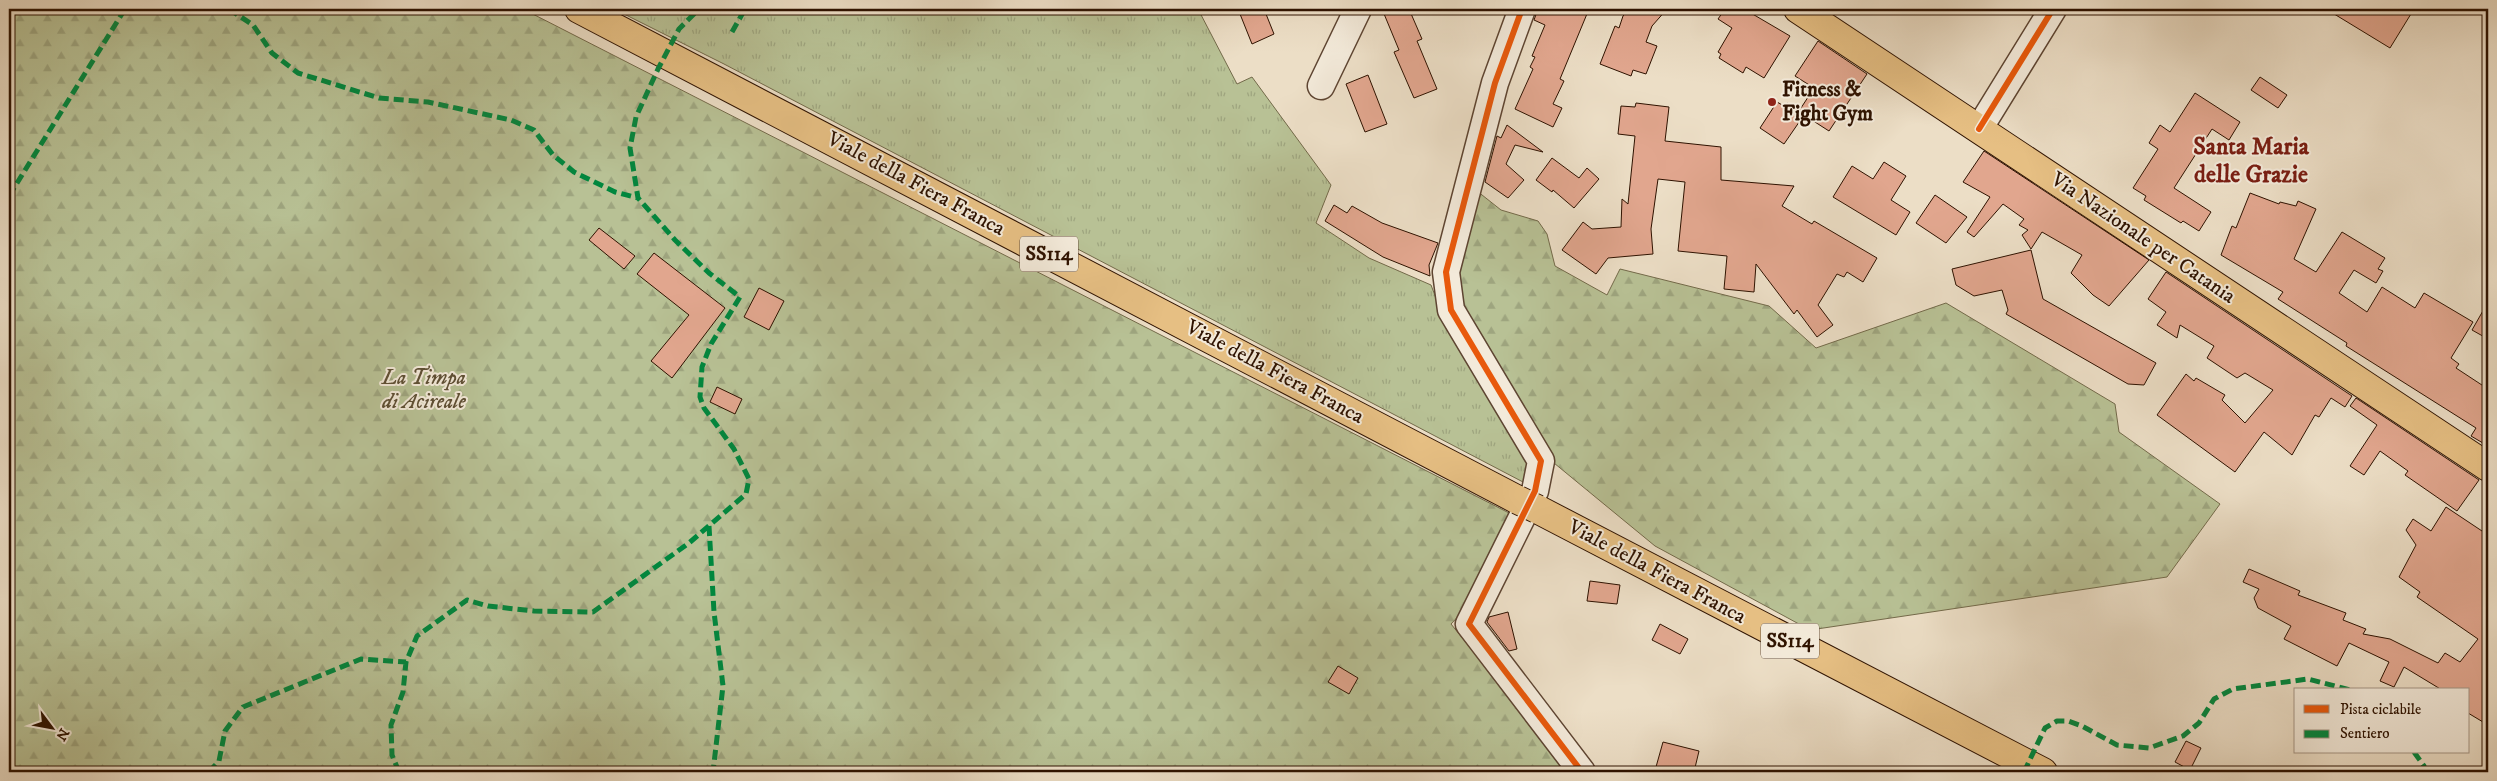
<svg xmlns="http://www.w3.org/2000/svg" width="2497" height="781" font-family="'IM FELL DW Pica',serif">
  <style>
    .grass { fill: url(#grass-tufts); stroke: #736a4a }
    .forest { fill: url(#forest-firs); stroke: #736a4a }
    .building { fill: #e1a68e; stroke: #2e1200 }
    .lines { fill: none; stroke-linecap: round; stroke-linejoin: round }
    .minor-casing { stroke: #5e4532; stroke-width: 29 }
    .major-casing { stroke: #2e1200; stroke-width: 30 }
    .minor { stroke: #f3eada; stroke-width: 26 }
    .major { stroke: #e6bf83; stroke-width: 28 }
    .major-bridge-casing { stroke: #2e1200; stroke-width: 30; stroke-linecap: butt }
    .major-bridge { stroke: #e6bf83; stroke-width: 28 }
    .quiet { stroke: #00873e; stroke-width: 5; stroke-dasharray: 10 5; stroke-linecap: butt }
    .cycleway-casing { stroke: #f3eada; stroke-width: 9 }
    .cycleway { stroke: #e8590c; stroke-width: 6 }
    .poi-dot { fill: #8f2418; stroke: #f3eada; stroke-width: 2 }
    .labels { text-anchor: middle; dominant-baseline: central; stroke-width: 4; stroke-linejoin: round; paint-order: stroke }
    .shield { fill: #f3eada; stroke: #695341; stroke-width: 1 }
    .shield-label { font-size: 20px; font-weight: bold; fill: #2e1200 }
    .poi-label { font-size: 21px; font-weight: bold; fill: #2e1200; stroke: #f3eada; text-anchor: start }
    .street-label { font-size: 21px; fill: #2e1200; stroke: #f3eada }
    .park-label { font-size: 21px; font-style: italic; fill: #5e4f34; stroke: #f3eada }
    .quarter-label { font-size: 24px; font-weight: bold; fill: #7a1f14; stroke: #f3eada }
  </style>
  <defs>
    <pattern id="grass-tufts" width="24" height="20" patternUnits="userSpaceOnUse" patternTransform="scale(1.25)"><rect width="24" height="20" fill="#b8c195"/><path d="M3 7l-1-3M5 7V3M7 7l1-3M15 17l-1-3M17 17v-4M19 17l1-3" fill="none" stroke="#9ea57f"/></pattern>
    <pattern id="forest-firs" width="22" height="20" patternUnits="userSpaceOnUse" patternTransform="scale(1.25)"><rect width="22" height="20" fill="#b8c195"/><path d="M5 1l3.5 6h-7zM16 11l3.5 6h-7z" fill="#9ea57f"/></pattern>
  </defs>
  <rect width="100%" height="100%" fill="#ecdec6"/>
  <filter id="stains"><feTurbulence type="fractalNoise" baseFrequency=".004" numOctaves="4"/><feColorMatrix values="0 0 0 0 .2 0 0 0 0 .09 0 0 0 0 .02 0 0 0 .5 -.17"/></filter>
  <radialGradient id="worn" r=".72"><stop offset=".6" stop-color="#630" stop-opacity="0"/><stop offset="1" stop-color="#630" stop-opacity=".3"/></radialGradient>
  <path class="grass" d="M614 9H1198L1237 84 1252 77 1331 185 1316 223 1369 258 1431 285 1442 314 1532 468 1523 482 724 64Z"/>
  <path class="forest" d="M9 9H523L1511 514 1467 607 1451 624 1571 772H9Z
    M1477 191 1501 210 1538 221 1547 234 1555 266 1607 295 1620 269 1769 306 1816 348 1946 303 2115 404 2119 432 2220 504 2167 577 1810 630 1655 546 1554 463 1458 309 1454 272Z"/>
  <path class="building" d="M1238 9H1264L1274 34 1252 44Z
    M1382 9H1409L1422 39 1417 41 1437 89 1414 98 1394 52 1399 50Z
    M1538 9H1589L1560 79 1564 81 1553 104 1562 108 1553 127 1515 109 1533 69 1530 67 1535 57 1532 56 1545 25 1534 20Z
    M1629 9H1667L1652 26 1646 42 1657 46 1646 74 1633 70 1631 76 1600 64 1615 26 1619 28 1623 16Z
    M1725 9H1744L1790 36 1764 78 1746 67 1743 73 1719 58 1721 54 1718 52 1732 28 1718 19Z
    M2326 9H2414L2390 48Z
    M1818 41 1867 74 1829 131 1804 115 1784 144 1760 128 1777 102 1784 106 1787 103 1799 111 1814 88 1795 76Z
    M1368 75 1387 124 1365 132 1346 84Z
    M2260 77 2287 95 2278 108 2251 90Z
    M2195 93 2240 122 2229 140 2212 129 2174 188 2211 212 2199 231 2183 221 2181 223 2144 200 2146 196 2133 188 2158 149 2149 143 2160 125 2170 132Z
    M1636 103 1669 107 1665 141 1721 147V180L1794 186 1782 206 1812 224 1814 221 1877 258 1863 282 1847 272 1844 277 1837 274 1818 305 1833 325 1817 337 1797 310 1794 314 1756 264 1754 292 1724 289 1727 256 1678 251 1685 182 1658 179 1651 229 1653 254 1608 258 1596 274 1562 250 1583 222 1592 229 1621 227 1622 199 1628 204 1635 136 1618 134 1621 106 1635 107Z
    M1507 125 1543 152 1515 145 1506 164 1524 180 1508 198 1485 182 1497 136 1501 138Z
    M1984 151 2149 260 2109 306 2093 295 2071 273 2082 255 2042 232 2031 249 2022 235 2028 230 2019 225 2024 219 2003 204 1974 237 1967 232 1990 197 1963 182Z
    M1552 158 1579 178 1587 168 1599 179 1574 208 1553 190 1552 192 1536 180Z
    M1884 162 1906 176 1891 200 1910 212 1896 235 1833 197 1852 166 1873 179Z
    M2250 193 2279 204 2280 202 2296 206 2298 201 2316 209 2294 259 2316 272 2342 232 2385 258 2378 269 2383 271 2376 283 2354 270 2339 293 2367 312 2382 287 2415 308 2424 293 2473 322 2451 358 2459 364 2456 368 2488 389V446L2471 436 2476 428 2346 346 2347 343 2278 299 2283 292 2221 255 2232 226 2236 228Z
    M1935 195 1967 217 1946 243 1916 223Z
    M1334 205 1347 213 1352 206 1382 223 1438 243 1429 265 1430 276 1383 257 1325 221Z
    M599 228 635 256 624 269 589 240Z
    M2031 250 2043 299 2156 363 2144 385 2128 384 2006 314 2008 310 2002 290 1974 296 1956 285 1952 269Z
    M654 253 725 308 672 378 651 361 689 315 637 274Z
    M2166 272 2352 396 2345 407 2331 398 2319 417 2315 415 2292 455 2264 432 2235 472 2157 415 2186 374 2194 381 2196 378 2225 395 2222 400 2245 423 2273 390 2245 373 2237 378 2207 358 2214 346 2180 325 2177 338 2157 325 2166 312 2148 299Z
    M759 288 784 301 769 330 744 317Z
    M2488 302V339L2472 330Z
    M717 387 742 399 735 414 710 402Z
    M2356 398 2479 480 2457 511 2405 475 2408 471 2380 451 2364 475 2350 466 2377 425 2350 406Z
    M2446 507 2488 535V725L2468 713V690H2442L2404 667 2394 687 2380 681 2389 662 2349 643 2337 666 2284 639 2291 626 2258 608 2254 598 2259 589 2243 582 2249 569 2300 591 2298 595 2346 613 2343 620 2366 629 2363 634 2390 639 2438 663 2445 653 2460 662 2478 639 2417 597 2420 592 2399 577 2416 545 2406 530 2413 519 2431 531Z
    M1590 581 1620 585 1617 604 1587 601Z
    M1508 612 1517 649 1509 651 1487 622 1489 617Z
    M1660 624 1688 639 1680 654 1652 640Z
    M1338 666 1358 678 1349 694 1328 682Z
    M2186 741 2201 748 2190 770 2175 762Z
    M1663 742 1699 751 1694 772H1676L1656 767Z"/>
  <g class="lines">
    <g class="minor-casing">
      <path id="minor" d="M1522 9 1495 83 1446 272 1451 310 1541 461 1535 491 1469 624 1582 772
        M1321 86 1358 9
        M1979 129 2053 9"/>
    </g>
    <g class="major-casing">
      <path id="major" d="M579 9 1518 500
        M1798 9 2488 467
        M1537 509 2043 772"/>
    </g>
    <use href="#minor" class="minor"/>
    <use href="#major" class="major"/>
    <g class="major-bridge-casing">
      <path id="major-bridge" d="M1518 500 1537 509"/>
    </g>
    <use href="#major-bridge" class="major-bridge"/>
    <path class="quiet" d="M229 9 253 25 272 53 298 73 379 98 428 102 511 120 534 130 553 155 574 172 615 192 638 198
      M732 32 745 9
      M9 196 125 9
      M709 526 714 612 723 686 713 772
      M2414 752 2424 766 2425 772
      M9 771 12 772
      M209 772 219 761 225 731 243 707 361 659 406 662
      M399 772 392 755 391 725 403 692 406 662 417 636 467 600 488 606 534 611 593 612 689 543 746 494 749 479 734 449 704 408 700 397 702 367 711 344 740 297 709 273 675 240 638 198 630 148 636 117 658 69 679 29 699 9
      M2024 772 2045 728 2057 721H2068L2082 726 2117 745 2149 748 2183 736 2199 723 2214 699 2233 689 2308 679 2350 690"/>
    <g class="cycleway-casing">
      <path id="cycleway" d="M1522 9 1495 83 1446 272 1451 310 1541 461 1535 491 1469 624 1582 772
        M1979 129 2053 9"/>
    </g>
    <use href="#cycleway" class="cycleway"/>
  </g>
  <circle class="poi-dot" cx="1772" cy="102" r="5"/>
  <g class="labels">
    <g class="shield">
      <rect x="1020" y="236.5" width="58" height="35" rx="4"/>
      <rect x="1761" y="623.5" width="58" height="35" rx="4"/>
    </g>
    <g class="shield-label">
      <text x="1049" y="254">SS114</text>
      <text x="1790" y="641">SS114</text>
    </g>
    <g class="poi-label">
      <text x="1782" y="90">Fitness &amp;<tspan x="1782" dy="24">Fight Gym</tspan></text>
    </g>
    <g class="street-label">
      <text transform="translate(916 184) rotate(28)">Viale della Fiera Franca</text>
      <text transform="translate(2143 238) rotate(34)">Via Nazionale per Catania</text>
      <text transform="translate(1275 372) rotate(28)">Viale della Fiera Franca</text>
      <text transform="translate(1657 572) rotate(28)">Viale della Fiera Franca</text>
    </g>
    <g class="park-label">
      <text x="424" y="378">La Timpa<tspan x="424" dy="24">di Acireale</tspan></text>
    </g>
    <g class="quarter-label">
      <text x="2251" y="147">Santa Maria<tspan x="2251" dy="28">delle Grazie</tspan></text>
    </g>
  </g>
  <rect width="2497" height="781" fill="none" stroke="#ecdec6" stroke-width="30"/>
  <rect x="10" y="10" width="2477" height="761" fill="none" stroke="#2e1200" stroke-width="2.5"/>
  <rect x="15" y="15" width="2467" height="751" fill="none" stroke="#2e1200"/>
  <rect x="2294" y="688" width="175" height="65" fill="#f3eada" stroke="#a49483"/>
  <rect x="2304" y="705" width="25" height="8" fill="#e8590c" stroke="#a49483"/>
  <text x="2340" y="714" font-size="15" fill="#2e1200">Pista ciclabile</text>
  <rect x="2304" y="730" width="25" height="8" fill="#00873e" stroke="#a49483"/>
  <text x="2340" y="738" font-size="15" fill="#2e1200">Sentiero</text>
  <g transform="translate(52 728) rotate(122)" stroke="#f3eada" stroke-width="4" paint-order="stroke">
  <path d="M0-4L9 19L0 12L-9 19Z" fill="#2e1200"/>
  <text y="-8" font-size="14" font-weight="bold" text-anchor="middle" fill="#2e1200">N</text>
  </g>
  <rect width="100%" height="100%" filter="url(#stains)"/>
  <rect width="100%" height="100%" fill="url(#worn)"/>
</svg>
